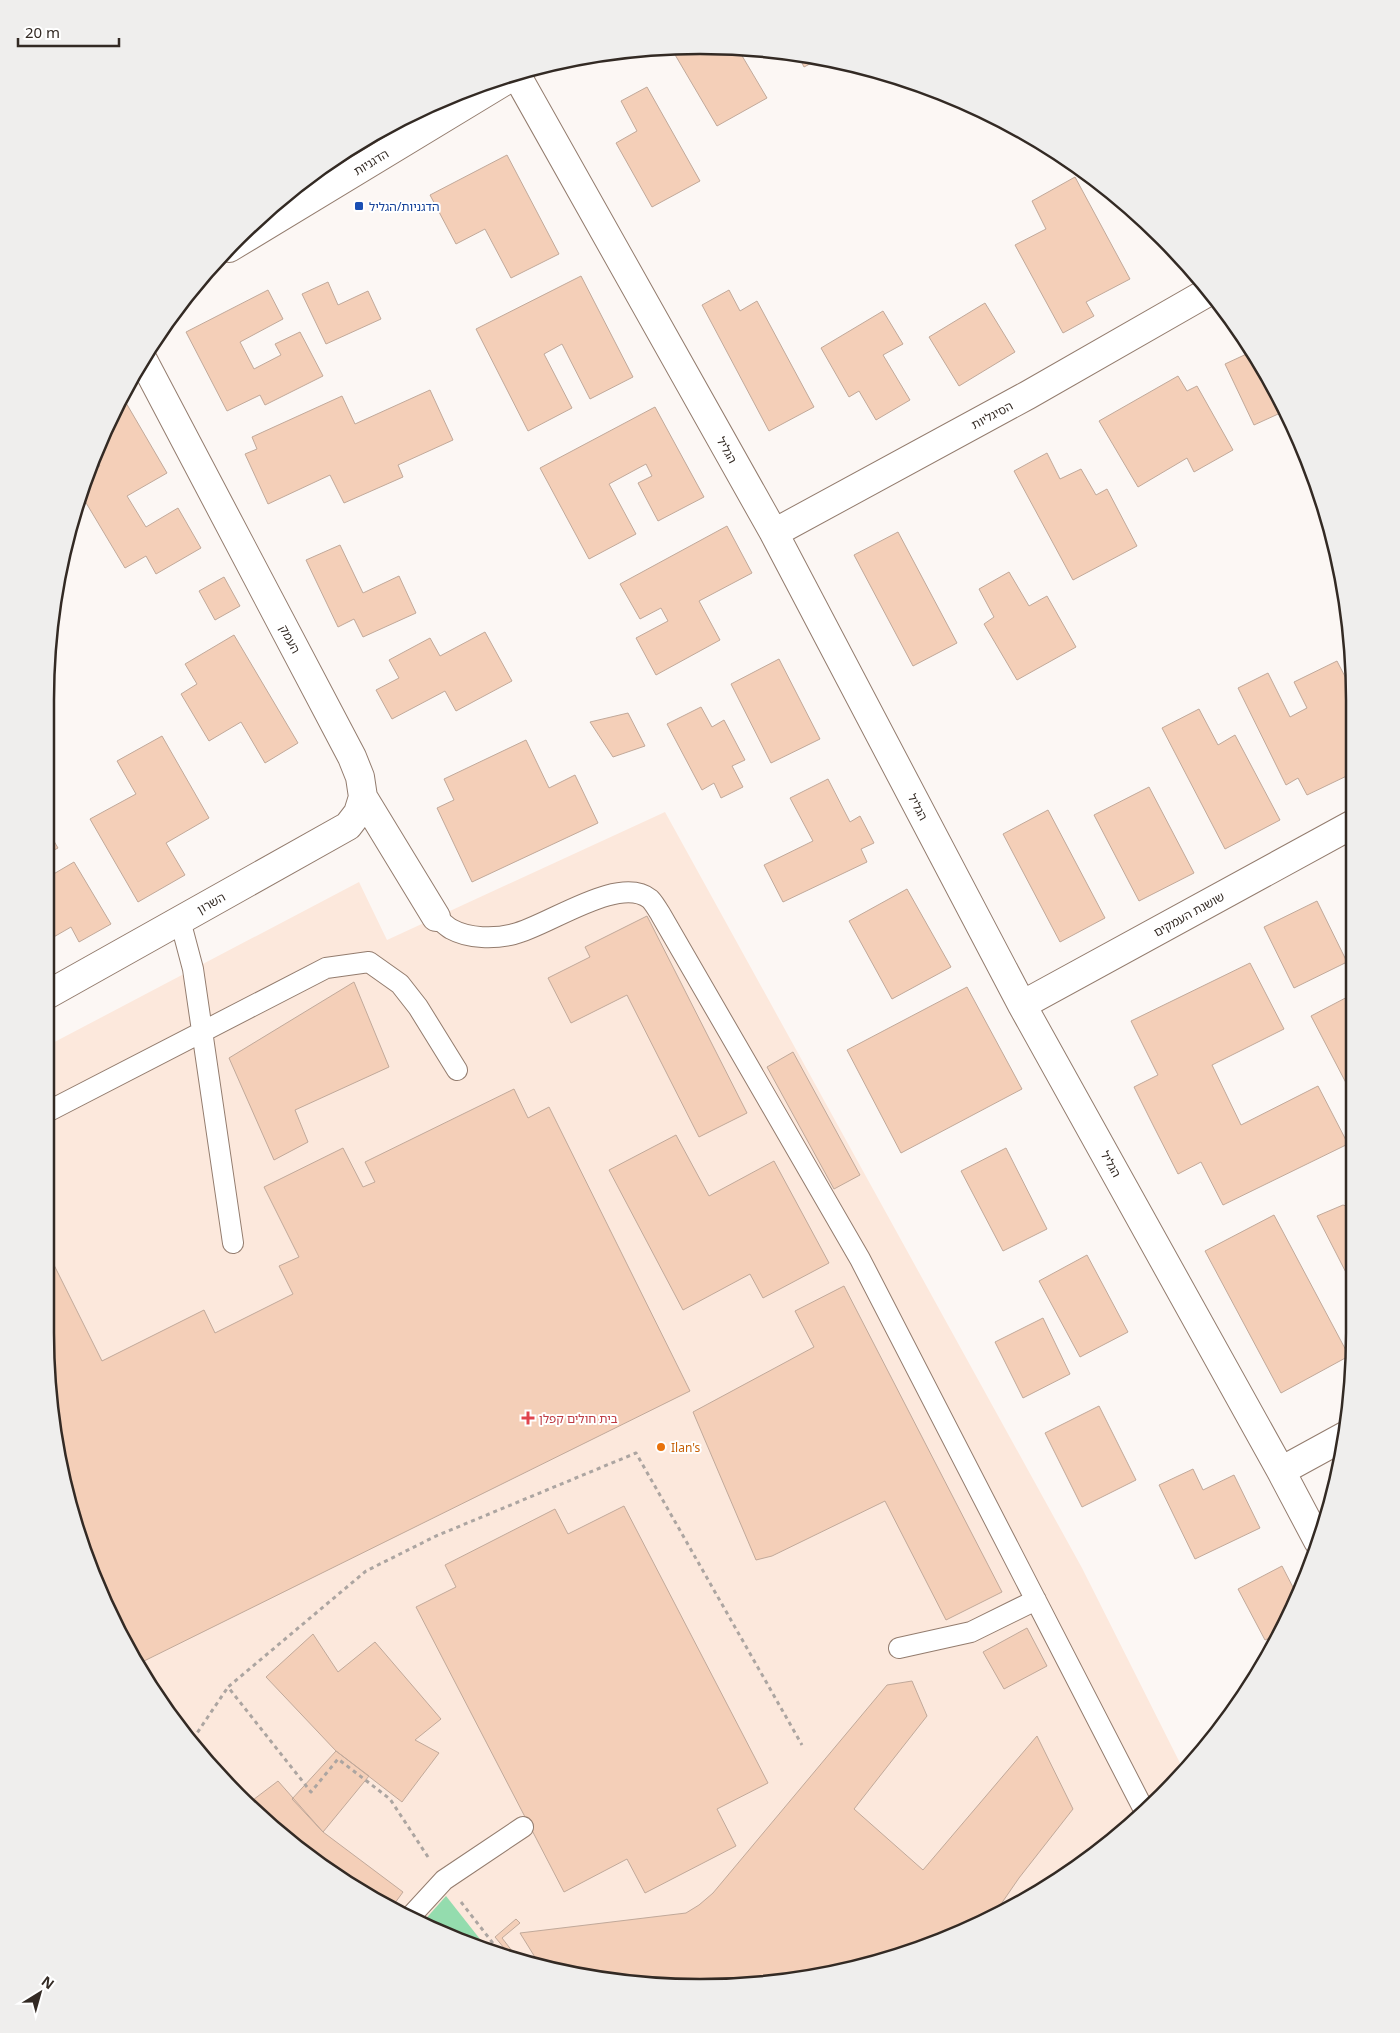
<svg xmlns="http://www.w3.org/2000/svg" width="1400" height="2033" font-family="'Noto Sans','Noto Sans Hebrew',sans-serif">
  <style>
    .built { fill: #fce8dc }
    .green { fill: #94dcae }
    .building { fill: #f4cfb8; stroke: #c1a99a }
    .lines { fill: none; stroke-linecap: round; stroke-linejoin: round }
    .service-casing { stroke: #937c6e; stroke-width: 22 }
    .minor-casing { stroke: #937c6e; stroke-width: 30 }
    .path { stroke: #aca5a1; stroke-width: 3; stroke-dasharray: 4 4; stroke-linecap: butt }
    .service { stroke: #fff; stroke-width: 20 }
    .minor { stroke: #fff; stroke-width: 28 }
    .transit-dot { fill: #1a4fb4; stroke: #fff; stroke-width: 2 }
    .health-dot { fill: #e0444e; stroke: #fff; stroke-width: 2 }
    .food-dot { fill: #e8710a; stroke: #fff; stroke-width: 2 }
    .labels { text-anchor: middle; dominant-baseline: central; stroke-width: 4; stroke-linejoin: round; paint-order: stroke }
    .street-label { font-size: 12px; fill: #332a24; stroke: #fff }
    .transit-label { font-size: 12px; fill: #164399; stroke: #fff; text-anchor: start }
    .health-label { font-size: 12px; fill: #be3a42; stroke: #fff; text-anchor: start }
    .food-label { font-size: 12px; fill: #c56008; stroke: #fff; text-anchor: start }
    .rim { fill: none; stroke: #332a24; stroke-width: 2.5 }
  </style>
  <rect width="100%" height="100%" fill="#fcf7f4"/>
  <path class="built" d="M665 812 1082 1568 1184 1771 1163 1796 1099 1853 990 1920 827 1975 700 1988 615 1982 449 1938 336 1878 268 1826 155 1697 95 1584 45 1333V1047L359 882 387 940Z"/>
  <path class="green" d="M446 1896 487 1948 449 1938 422 1923Z"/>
  <path class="building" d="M700 45 738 49 767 98 717 126 674 53 685 47Z
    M798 55 823 57 804 67Z
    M647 87 700 181 652 207 616 143 637 131 621 101Z
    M507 155 559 254 511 278 485 229 456 244 430 195Z
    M1075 177 1130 279 1086 302 1094 316 1063 333 1015 245 1046 229 1032 201Z
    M581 276 633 377 590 399 562 344 544 354 572 408 528 431 476 329Z
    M328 282 338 305 368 291 381 319 326 344 302 294Z
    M268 290 283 319 240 342 254 369 281 355 275 344 300 332 323 376 265 405 260 395 227 411 186 332Z
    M729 290 740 311 757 301 814 407 769 431 702 305Z
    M985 303 1015 352 959 386 929 337Z
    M883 311 903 344 883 355 910 400 876 420 859 391 849 397 821 348Z
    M1253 351 1287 410 1254 425 1225 364Z
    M1178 376 1187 391 1197 386 1233 450 1194 472 1187 458 1138 487 1099 421Z
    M430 390 453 440 398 465 403 477 344 503 330 475 268 504 245 454 257 449 252 437 342 396 355 424Z
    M122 396 167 473 127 496 146 527 178 508 201 548 156 574 146 556 125 568 79 491 87 474 100 466 94 457Z
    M655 407 704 497 658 521 638 483 652 476 646 464 609 484 636 534 589 559 540 468Z
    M1047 453 1060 479 1081 469 1096 495 1107 489 1137 546 1073 580 1014 471Z
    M727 526 752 573 699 601 720 640 656 675 636 638 668 621 661 608 640 619 620 584Z
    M898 532 957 643 913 666 854 555Z
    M340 545 363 593 399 576 416 613 363 637 354 619 338 627 306 560Z
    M1009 572 1029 606 1047 596 1076 647 1017 680 984 624 994 617 979 589Z
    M224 577 240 606 215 620 199 591Z
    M485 632 512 681 456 711 445 691 392 719 376 690 399 678 389 660 430 638 440 656Z
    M234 635 298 743 265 763 241 722 209 741 181 694 197 684 185 664Z
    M779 659 820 739 771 763 731 684Z
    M1337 661 1355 696V772L1307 795 1298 778 1286 785 1238 688 1268 673 1290 717 1307 708 1294 682Z
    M701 707 712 727 724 720 745 760 732 766 743 787 721 798 714 783 702 790 667 724Z
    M1199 709 1218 745 1235 735 1280 820 1225 849 1162 728Z
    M628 713 645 746 613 757 590 722Z
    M162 736 209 818 166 843 185 875 138 902 90 819 136 794 117 761Z
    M526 740 549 788 575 775 598 823 472 882 437 808 454 800 444 779Z
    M828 779 850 822 860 816 874 843 861 849 867 862 783 902 764 865 813 841 790 798Z
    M1149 787 1194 873 1139 901 1094 815Z
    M1048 810 1105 918 1060 942 1003 834Z
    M45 826 58 848 45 855Z
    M74 862 111 924 79 942 71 927 45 942V879Z
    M1355 880V904L1346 885Z
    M907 889 951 967 892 999 849 921Z
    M1317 901 1347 962 1294 988 1264 927Z
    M647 916 747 1113 699 1137 627 995 571 1023 548 978 590 957 585 947Z
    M1250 963 1284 1029 1212 1065 1241 1125 1318 1086 1348 1144 1223 1205 1201 1162 1178 1174 1154 1127 1134 1087 1158 1075 1131 1021Z
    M354 982 389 1067 295 1110 308 1142 274 1160 229 1058Z
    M967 987 1022 1089 901 1153 847 1050Z
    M1355 993V1100L1311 1016Z
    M793 1052 860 1175 834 1189 767 1067Z
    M514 1089 528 1118 549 1107 690 1391 138 1664 95 1584 67 1503 45 1333V1247L102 1361 204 1310 215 1333 293 1294 279 1266 299 1257 264 1187 343 1148 363 1187 375 1182 365 1162Z
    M676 1135 709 1196 774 1161 829 1263 763 1298 750 1274 683 1310 609 1170Z
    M1006 1148 1047 1229 1003 1251 961 1171Z
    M1343 1205 1355 1209V1290L1317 1216Z
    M1274 1215 1349 1356 1281 1393 1205 1251Z
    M1087 1255 1128 1332 1080 1357 1039 1281Z
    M844 1286 1002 1592 946 1620 885 1501 772 1556 756 1560 693 1412 814 1347 795 1311Z
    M1043 1318 1070 1374 1023 1398 995 1342Z
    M1099 1406 1136 1480 1082 1507 1045 1433Z
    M1193 1469 1203 1490 1234 1475 1260 1528 1195 1559 1159 1485Z
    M624 1506 768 1783 717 1809 736 1846 645 1893 627 1859 564 1892 416 1607 456 1587 445 1565 555 1509 568 1534Z
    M1282 1566 1298 1597 1278 1634 1265 1640 1238 1589Z
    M1027 1628 1047 1666 1004 1689 983 1652Z
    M313 1634 338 1672 375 1642 441 1719 415 1740 439 1753 402 1802 336 1751 266 1677Z
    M912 1681 927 1716 854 1809 923 1870 1037 1736 1073 1809 1019 1878 990 1920 828 1975 700 1988 615 1982 538 1962 520 1933 686 1913 699 1905 713 1893 887 1685Z
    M336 1751 369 1776 323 1832 292 1799Z
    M278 1781 323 1832 403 1892 392 1907 336 1878 268 1826 249 1803Z
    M1047 1882 1048 1884 1010 1908 1011 1901Z
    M516 1919 520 1923 502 1938 516 1956 509 1954 495 1937Z"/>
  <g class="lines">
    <g class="service-casing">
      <path id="service" d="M436 917C441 921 446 926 451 929 469 939 495 939 514 934 548 926 619 874 650 899 654 903 658 910 661 915L860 1259 1145 1812
        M180 920 193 969 233 1243
        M45 1113 326 968 369 962 400 984 418 1007 457 1070
        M899 1648 971 1632 1036 1600
        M410 1917 444 1880 523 1827"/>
    </g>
    <g class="minor-casing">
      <path id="minor" d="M516 74 774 533 1022 1005 1281 1471 1318 1541
        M229 248 513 76
        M143 360 352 757 360 777 363 797 436 917
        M774 533 1028 395 1208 292
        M45 996 348 826 358 813 363 797
        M1022 1005 1355 823
        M1281 1471 1345 1436"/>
    </g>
    <path class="path" d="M193 1739 228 1687
      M428 1857 390 1799 338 1759 311 1792 228 1687 366 1571 436 1536 636 1453 802 1745
      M461 1902 499 1951"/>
    <use href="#service" class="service"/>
    <use href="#minor" class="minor"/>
  </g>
  <rect class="transit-dot" x="354" y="201" width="10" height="10" rx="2.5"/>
  <path class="health-dot" d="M525.5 1410.5h5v5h5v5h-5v5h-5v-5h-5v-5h5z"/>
  <circle class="food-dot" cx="661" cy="1447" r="5"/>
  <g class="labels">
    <g class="street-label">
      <text transform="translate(371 162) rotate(-31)">הדגניות</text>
      <text transform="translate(992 415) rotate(-28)">הסיגליות</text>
      <text transform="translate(727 450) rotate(61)">הגליל</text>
      <text transform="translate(290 639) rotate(62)">העמק</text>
      <text transform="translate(918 807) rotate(62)">הגליל</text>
      <text transform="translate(211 903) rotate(-29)">השרון</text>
      <text transform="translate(1189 914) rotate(-29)">שושנת העמקים</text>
      <text transform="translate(1111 1164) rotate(61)">הגליל</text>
    </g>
    <g class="transit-label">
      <text x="369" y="206">הדגניות/הגליל</text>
    </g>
    <g class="health-label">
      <text x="539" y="1418">בית חולים קפלן</text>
    </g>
    <g class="food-label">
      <text x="671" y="1447">Ilan's</text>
    </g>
  </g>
  <path d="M0 0H1400V2033H0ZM700 54H700A646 646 0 0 1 1346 700V1333A646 646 0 0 1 700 1979H700A646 646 0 0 1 54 1333V700A646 646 0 0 1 700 54Z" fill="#efeeed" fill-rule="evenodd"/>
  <path class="rim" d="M700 54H700A646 646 0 0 1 1346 700V1333A646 646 0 0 1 700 1979H700A646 646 0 0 1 54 1333V700A646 646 0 0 1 700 54Z"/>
  <g transform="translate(40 1993) rotate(37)" stroke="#ffffff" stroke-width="4" paint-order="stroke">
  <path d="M0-4L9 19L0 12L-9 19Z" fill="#332a24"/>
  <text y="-8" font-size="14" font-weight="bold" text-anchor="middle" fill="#332a24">N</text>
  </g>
  <path d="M18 38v8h101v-8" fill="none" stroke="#332a24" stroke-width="2.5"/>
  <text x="25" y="38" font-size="15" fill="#332a24" stroke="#ffffff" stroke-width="4" paint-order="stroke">20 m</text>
</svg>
